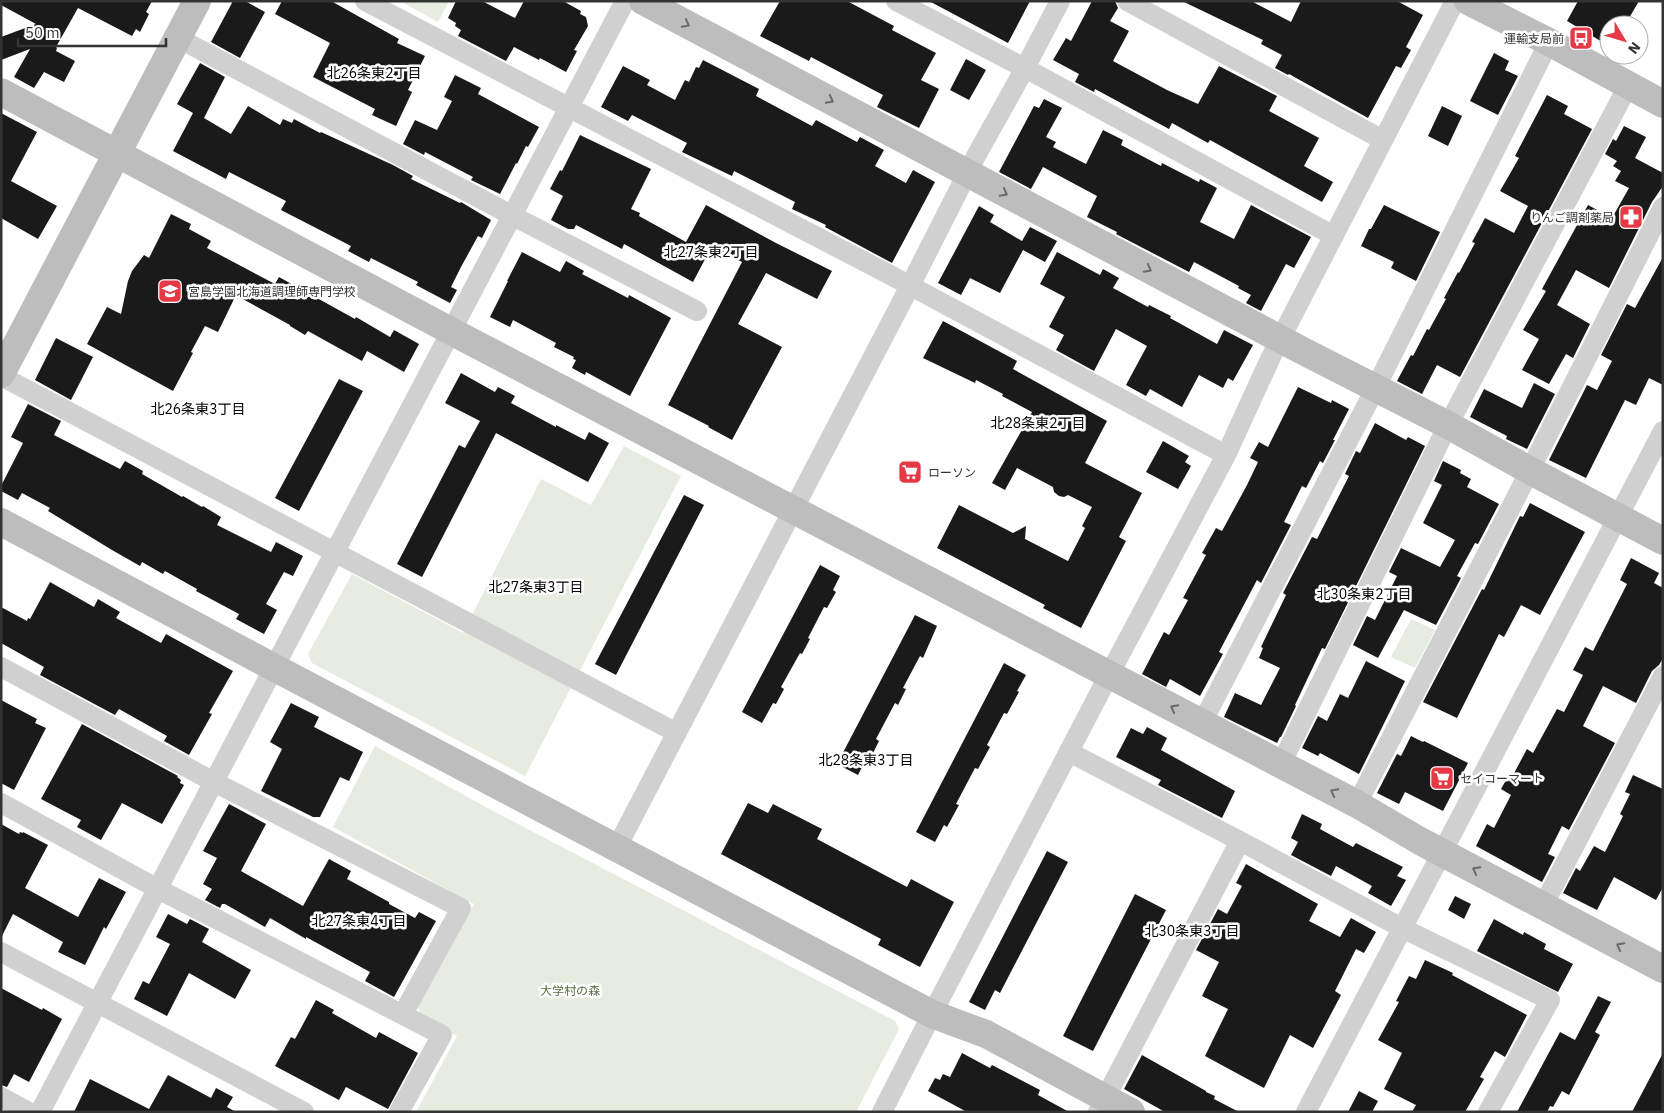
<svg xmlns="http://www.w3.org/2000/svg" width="1664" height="1113" font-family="'IBM Plex Sans','Noto Sans JP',sans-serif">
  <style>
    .green { fill: #e6ecdf }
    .building { fill: #1a1a1a }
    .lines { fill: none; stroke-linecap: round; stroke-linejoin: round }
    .street { stroke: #d0d0d0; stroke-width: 20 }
    .secondary { stroke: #bdbdbd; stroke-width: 28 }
    .oneway { stroke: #6a6a6a }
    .labels { text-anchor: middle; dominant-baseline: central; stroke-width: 5; stroke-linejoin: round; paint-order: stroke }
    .poi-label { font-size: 12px; fill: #333; stroke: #fff; text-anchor: start }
    .park-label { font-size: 12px; fill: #56703f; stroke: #fff }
    .neighbourhood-label { font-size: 14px; fill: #000; stroke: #fff }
  </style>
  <rect width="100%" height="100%" fill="#fff"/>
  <path class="green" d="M400 1H449L438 22Z
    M624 446 681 476 525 776 312 663 308 654 352 574 463 633 541 479 591 505Z
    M1411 619 1435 630 1415 668 1391 657Z
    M375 746 493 811 895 1021 899 1029 856 1112H416L457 1036 421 1018 418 1006 474 904 333 827Z"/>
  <path class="building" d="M1 1H152L146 12 149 14 140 32 136 29 132 36 78 8 56 47 57 48 56 51 75 61 64 82 44 72 34 88 14 77 30 49 1 60V37L36 24 1 5Z
    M233 1H245L265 12 240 58 211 42Z
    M282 1H331L399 39 397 43 425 56 408 90 412 92 396 126 372 115 375 109 313 77 330 43 275 14Z
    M456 1H482L515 18 524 1H563L581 11 580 14 586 17 588 26 574 50 577 51 566 72 540 58 539 60 514 47 506 61 458 36 461 30 455 26 456 23 448 18Z
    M780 1H847L894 26 892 30 936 53 921 80 939 89 919 128 877 107 883 95 811 57 809 61 760 36Z
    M929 1H1030L1008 43Z
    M1092 1H1115L1118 8 1110 21 1129 31 1113 61 1167 90 1198 104 1219 66 1277 96 1269 111 1319 138 1304 166 1333 182 1322 202 1210 140 1208 143 1172 123 1169 129 1095 89 1094 92 1075 82 1079 74 1053 60 1066 38 1071 41Z
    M1182 1H1251L1291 22 1301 1H1397L1423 15 1406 47 1411 50 1401 68 1396 66 1368 118 1289 74 1288 75 1275 68 1282 55 1261 44 1263 40Z
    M1578 1H1639L1625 25H1609V46L1567 21Z
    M1494 53 1509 61 1505 70 1518 76 1498 115 1470 101Z
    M966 59 986 70 969 100 950 90Z
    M703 60 759 89 756 96 812 126 816 120 857 142 860 137 884 150 875 166 906 183 913 170 935 182 892 263 825 227 826 225 792 209 795 202 734 171 732 176 682 152 687 143 632 115 628 121 601 107 623 66 650 80 647 85 675 100 685 80 689 82 696 67 699 68Z
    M200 63 225 77 204 118 231 134 248 106 280 125 283 119 292 123 294 119 320 133 321 132 393 165 413 176 411 179 460 203 461 202 491 220 482 238 478 236 461 267 451 287 457 290 450 303 416 285 418 282 371 258 369 262 348 251 351 246 281 210 286 201 229 172 226 179 173 151 193 113 177 104Z
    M455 75 481 88 478 94 539 127 528 147 526 146 517 164 516 163 500 194 471 180 473 177 425 152 424 155 403 144 415 120 437 130 452 101 444 97Z
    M1547 95 1568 106 1564 114 1592 129 1460 377 1437 365 1422 394 1397 381 1411 355 1413 356 1427 329 1429 330 1446 299 1444 298 1458 272 1459 273 1475 243 1472 242 1485 218 1514 233 1528 206 1500 191 1519 158 1515 156Z
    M1044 99 1062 108 1046 137 1056 142 1053 147 1086 164 1103 130 1123 140 1121 145 1161 166 1162 163 1199 182 1200 179 1217 188 1200 222 1234 239 1251 205 1311 237 1294 268 1286 264 1261 311 1246 303 1251 295 1238 288 1239 286 1194 262 1189 272 1116 234 1117 232 1087 217 1097 196 1043 167 1031 189 999 172 1034 106 1039 108Z
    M1442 106 1462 116 1448 146 1428 136Z
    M1 113 37 132 11 181 57 206 38 239 1 218Z
    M1624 126 1646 137 1635 158 1663 173V186L1652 202 1609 288 1576 270 1557 305 1590 324 1573 358 1566 354 1549 384 1522 370 1539 339 1523 330 1546 291 1542 289 1588 205 1612 218 1629 188 1615 181 1621 171 1613 166 1617 161 1605 154 1613 139 1616 141Z
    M580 135 651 169 631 209 640 213 639 216 686 242 706 205 776 243 832 271 817 299 766 273 738 324 782 347 732 440 708 427 709 426 668 405 742 262 712 246 693 282 624 244 622 249 576 225 574 229H568L551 220 563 196 550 189 560 170 562 171Z
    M1384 205 1440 232 1416 281 1391 268 1394 262 1361 246 1369 229H1371Z
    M979 206 994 215 990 222 1022 241 1030 227 1057 241 1045 262 1023 250 1000 293 970 278 961 295 938 283Z
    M171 214 191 224 189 229 211 241 207 248 275 284 279 277 355 319 356 317 390 337 394 330 419 344 404 372 367 351 362 361 308 331 305 335 290 326V325L239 297 238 299 235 297 218 332 205 326 191 352 193 353 173 391 87 344 107 307 121 314 128 281 132 271 144 255 149 258Z
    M522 252 560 272 566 261 584 271 582 274 628 298 629 295 671 318 630 396 586 372 585 375 572 368 576 360 573 359 574 357 554 347 556 343 513 320 510 327 490 317 508 281H507Z
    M1057 252 1100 275 1103 269 1119 278 1113 288 1148 307 1149 305 1171 316 1170 318 1217 344 1224 330 1253 345 1233 381 1228 378 1223 388 1199 375 1182 407 1150 389 1146 396 1126 385 1147 346 1116 329 1094 371 1056 350 1064 335 1049 327 1065 297 1040 284Z
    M1663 257V385L1649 378 1636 405 1625 400 1586 478 1549 460 1587 385 1597 390 1612 361 1601 355 1627 304 1635 308Z
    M943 321 1017 361 1013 369 1107 421 1085 463 1142 493 1119 537 1126 541 1081 628 1043 608 1045 605 937 548 959 505 1013 533 1026 526 1025 539 1068 561 1085 528 1082 526 1092 507 1068 495 1064 497 1059 496 1054 492 1053 487 1017 468 1005 490 992 483 1032 412 1002 396 1003 394 976 380 975 383 923 358Z
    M56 338 93 357 71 400 35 380Z
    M461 373 495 392 498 387 515 396 511 403 556 427V425L585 440 589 432 609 443 588 482 496 433 422 577 397 564 459 445 465 448 480 421 445 403Z
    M339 379 363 391 299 511 275 498Z
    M1534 383 1555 394 1527 449 1506 439 1507 436 1470 417 1484 389 1522 408Z
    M1298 387 1331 403 1332 400 1349 409 1333 440H1335L1323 463 1320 461 1306 488 1302 486 1284 522 1291 525 1261 583 1257 580 1219 652 1223 654 1200 696 1170 679 1166 687 1142 674 1164 632 1169 635 1188 600 1183 598 1206 555 1202 553 1216 528 1222 531 1247 485 1258 462 1250 458 1259 442 1268 447Z
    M28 404 61 421 54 435 120 469 125 461 143 471 142 474 182 497 183 496 202 507 203 506 221 517 217 525 271 552 276 542 303 556 293 576 284 572 266 604 277 610 264 634 236 619 239 614 196 591 197 589 165 571 163 574 142 562 140 566 112 550 48 511 50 508 22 493 18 500 1 491V486L23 443 11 437Z
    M1375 423 1406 440 1408 437 1425 446 1325 649 1322 648 1295 705 1296 706 1281 737H1280L1277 743 1224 717 1235 693 1261 705 1280 668 1259 658 1263 648 1261 647 1286 595 1283 593 1312 537 1317 539 1349 476 1345 474 1356 451 1360 453Z
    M1163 441 1189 456 1185 462 1191 466 1178 489 1146 472Z
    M1443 461 1461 470 1460 473 1471 479 1467 487 1499 504 1478 544 1475 543 1457 576 1461 578 1436 625 1404 610 1378 658 1353 645 1367 616 1375 620 1397 576 1389 572 1401 548 1440 567 1455 540 1423 523 1442 485 1434 481Z
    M684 495 704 505 616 675 595 664Z
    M1530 503 1585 532 1540 615 1521 605 1504 637 1499 634 1457 718 1423 702 1482 589 1484 590 1520 516 1523 517Z
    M1631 558 1659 573 1654 583 1663 588V658L1659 665 1652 671 1636 703 1603 686 1583 726 1615 743 1569 830 1562 826 1548 854 1555 857 1542 882 1476 846 1487 824 1494 828 1511 795 1501 789 1509 775 1512 777 1527 749 1533 753 1557 709 1564 712 1583 675 1573 670 1585 647 1593 651 1627 584 1620 580Z
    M820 565 840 576 833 590 836 592 827 608 824 607 808 638 810 639 802 654 800 653 781 687 784 689 776 704 773 703 762 723 742 712Z
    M50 582 94 607 98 599 120 612 116 618 161 643 166 634 233 671 209 713 212 714 189 755 164 741 167 736 119 709 115 715 40 675 44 667 1 643V607L27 621 28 618 30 619Z
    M915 615 937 626 923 658 920 656 903 688 906 689 898 705 895 703 876 739 879 741 872 755 869 753 858 775 837 764Z
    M1366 661 1405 681 1359 774 1320 753 1318 756 1302 748 1318 716 1327 721 1340 694 1348 698Z
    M1004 663 1026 675 1017 691 1019 692 1007 714 1004 713 987 745 990 747 978 769 975 768 956 804 959 805 947 827 944 825 935 842 916 832Z
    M1 700 37 719 35 723 46 728 14 790 1 783Z
    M291 703 319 717 314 727 363 752 349 781 340 777 320 817H313L261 791 282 749 270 742Z
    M82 724 178 776 177 777 181 780 180 783 184 785 162 824 122 803 101 840 77 827 81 820 41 799Z
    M1147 727 1167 738 1161 750 1235 791 1222 818 1158 785 1161 780 1116 757 1131 728 1143 734Z
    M1411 736 1423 742 1424 741 1468 763 1443 811 1405 792 1399 804 1377 793 1397 754 1401 756Z
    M1633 775 1663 789V887L1656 900 1614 877 1597 910 1563 893 1576 868 1580 871 1594 846 1605 852 1623 816 1620 814 1630 794 1625 792Z
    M748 803 768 813 773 804 822 829 817 839 907 887 911 879 954 902 920 967 878 945 881 939 721 854Z
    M229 804 266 824 241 871 303 906 329 859 351 871 347 879 389 902V904L415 918 419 912 436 921 394 997 365 981 370 972 306 937V939L270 918 265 927 225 904H222L220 908 205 900 212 889 203 884 217 858 203 851Z
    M1302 814 1322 824 1320 829 1353 847 1356 843 1403 867 1397 876 1406 880 1391 906 1368 893 1372 886 1336 866 1331 876 1291 855 1298 842 1291 838Z
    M1 824 19 834 20 832 23 833V832L48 845 25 888 78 917 99 878 126 892 106 929 104 927 85 965 58 952 63 942 13 914 1 938Z
    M1047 851 1068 862 1000 993 995 990 985 1010 969 1002Z
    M1246 864 1318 904 1309 921 1340 937 1351 918 1376 932 1364 953 1356 949 1335 991 1341 995 1313 1048 1290 1035 1264 1088 1205 1056 1228 1009 1202 996 1219 962 1196 950 1218 909 1227 914 1242 886 1236 883Z
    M1135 894 1166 910 1093 1051 1063 1036Z
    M1455 896 1471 904 1464 919 1448 910Z
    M168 914 187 924 190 919 209 929 202 942 251 970 235 999 189 973 167 1016 134 999 143 981 149 984 170 944 156 937Z
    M1494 919 1523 935 1524 932 1546 944 1544 949 1573 964 1558 992 1477 951Z
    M1425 960 1453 973 1452 975 1527 1015 1505 1057 1495 1051 1480 1077 1484 1079 1465 1112H1412L1416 1105 1384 1089 1402 1053 1378 1040 1399 1002 1396 1001 1409 976 1416 979Z
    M1 988 42 1010 43 1008 62 1019 29 1082 14 1074 7 1087 1 1085Z
    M1598 996 1611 1002 1595 1032 1600 1035 1569 1095 1562 1091 1553 1107 1550 1106 1547 1112H1517L1560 1032 1575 1040Z
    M316 1000 334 1010 332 1013 376 1038 379 1032 418 1053 388 1109 346 1087 339 1100 275 1066 291 1037 295 1039Z
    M962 1053 990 1068 992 1065 1040 1090 1038 1095 1069 1112H967L928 1091 935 1078 940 1080 943 1074 950 1077Z
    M1663 1053V1112H1632Z
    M1142 1055 1206 1091V1092L1215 1096 1214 1099 1239 1112H1165L1124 1089Z
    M168 1075 211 1098 216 1088 233 1097 227 1107 236 1112H74L90 1079 149 1109Z
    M1359 1091 1378 1101 1372 1112H1348Z"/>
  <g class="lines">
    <path class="street" d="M365 1 892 276 1226 455
      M896 1 1036 74 1334 236
      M1127 1 1383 140
      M178 38 513 216 697 311
      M1 376 677 733
      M1 667 214 782 461 908 403 1014
      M1202 723 1376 387 1549 42
      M1069 752 1240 841 1402 928 1550 1000 1488 1112
      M1281 764 1448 425 1628 86
      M1 803 158 889 442 1035 399 1112
      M1357 804 1522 486 1663 207
      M617 847 910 286 976 156 1025 68 1060 1
      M1543 906 1663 676
      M1 952 304 1112
      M1 1097 29 1112
      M40 1112 625 1
      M882 1112 932 1014 1100 692 1226 455 1271 357 1455 1
      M1098 1112 1240 841
      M1306 1112 1663 431"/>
    <path class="secondary" d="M643 1 1301 350 1448 425 1529 470 1663 541
      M1468 1 1549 42 1663 104
      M1 92 466 339 1357 804 1420 841 1663 969
      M1 374 197 1
      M1 522 275 668 932 1014 986 1034 1131 1112"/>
  </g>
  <defs><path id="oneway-chevron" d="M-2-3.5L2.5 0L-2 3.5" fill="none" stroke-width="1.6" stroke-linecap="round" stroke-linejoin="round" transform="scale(1.25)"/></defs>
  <g class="oneway">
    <use href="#oneway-chevron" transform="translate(686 24) rotate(28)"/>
    <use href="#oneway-chevron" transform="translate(830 100) rotate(28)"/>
    <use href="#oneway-chevron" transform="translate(1004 193) rotate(28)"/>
    <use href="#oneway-chevron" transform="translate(1148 269) rotate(28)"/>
    <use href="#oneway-chevron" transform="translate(1174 708) rotate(-152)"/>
    <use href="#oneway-chevron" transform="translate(1334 792) rotate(-152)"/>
    <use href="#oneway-chevron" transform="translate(1476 870) rotate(-152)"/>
    <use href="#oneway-chevron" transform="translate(1620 946) rotate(-152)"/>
  </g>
  <defs>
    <g id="bus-square" transform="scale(1.25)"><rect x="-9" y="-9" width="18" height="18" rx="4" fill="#e63946" stroke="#fff"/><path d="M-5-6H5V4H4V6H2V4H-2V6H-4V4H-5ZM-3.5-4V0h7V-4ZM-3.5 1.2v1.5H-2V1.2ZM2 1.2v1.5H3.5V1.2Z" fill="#fff"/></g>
    <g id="pharmacy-square" transform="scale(1.25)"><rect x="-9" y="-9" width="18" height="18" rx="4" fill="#e63946" stroke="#fff"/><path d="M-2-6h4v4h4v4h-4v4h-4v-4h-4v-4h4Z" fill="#fff"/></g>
    <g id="university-square" transform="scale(1.25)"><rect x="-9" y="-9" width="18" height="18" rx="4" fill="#e63946" stroke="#fff"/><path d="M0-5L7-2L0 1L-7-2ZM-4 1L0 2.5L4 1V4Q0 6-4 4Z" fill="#fff"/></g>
    <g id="supermarket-square" transform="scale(1.25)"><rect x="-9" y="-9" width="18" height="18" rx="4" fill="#e63946" stroke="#fff"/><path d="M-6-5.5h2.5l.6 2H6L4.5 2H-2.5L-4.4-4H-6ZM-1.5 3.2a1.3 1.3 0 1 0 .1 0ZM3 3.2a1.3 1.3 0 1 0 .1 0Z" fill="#fff"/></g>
  </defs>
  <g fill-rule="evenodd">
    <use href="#bus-square" x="1581" y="38"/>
    <use href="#pharmacy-square" x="1631" y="217"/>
    <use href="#university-square" x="170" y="291"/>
    <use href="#supermarket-square" x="910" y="472"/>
    <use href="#supermarket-square" x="1442" y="778"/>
  </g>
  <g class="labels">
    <g class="poi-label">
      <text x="1564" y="38" text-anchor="end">運輸支局前</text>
      <text x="1614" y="217" text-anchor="end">りんご調剤薬局</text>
      <text x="188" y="291">宮島学園北海道調理師専門学校</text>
      <text x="928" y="472">ローソン</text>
      <text x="1460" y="778">セイコーマート</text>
    </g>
    <g class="park-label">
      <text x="570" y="990">大学村の森</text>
    </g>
    <g class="neighbourhood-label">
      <text x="374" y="73">北26条東2丁目</text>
      <text x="711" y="252">北27条東2丁目</text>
      <text x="198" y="409">北26条東3丁目</text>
      <text x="1038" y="423">北28条東2丁目</text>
      <text x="536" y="587">北27条東3丁目</text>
      <text x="1364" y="594">北30条東2丁目</text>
      <text x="866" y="760">北28条東3丁目</text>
      <text x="359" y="921">北27条東4丁目</text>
      <text x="1192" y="931">北30条東3丁目</text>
    </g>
  </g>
  <rect width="1664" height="1113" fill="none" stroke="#333333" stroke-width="5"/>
  <g transform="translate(1624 40) rotate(128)"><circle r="24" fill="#ffffff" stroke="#adadad"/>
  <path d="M0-4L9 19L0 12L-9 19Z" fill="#e63946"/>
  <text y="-8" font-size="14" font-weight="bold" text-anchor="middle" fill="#333333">N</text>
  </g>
  <path d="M18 38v8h148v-8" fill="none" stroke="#333333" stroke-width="2.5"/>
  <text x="25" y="38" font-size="15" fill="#333333" stroke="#ffffff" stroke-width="4" paint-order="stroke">50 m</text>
</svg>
